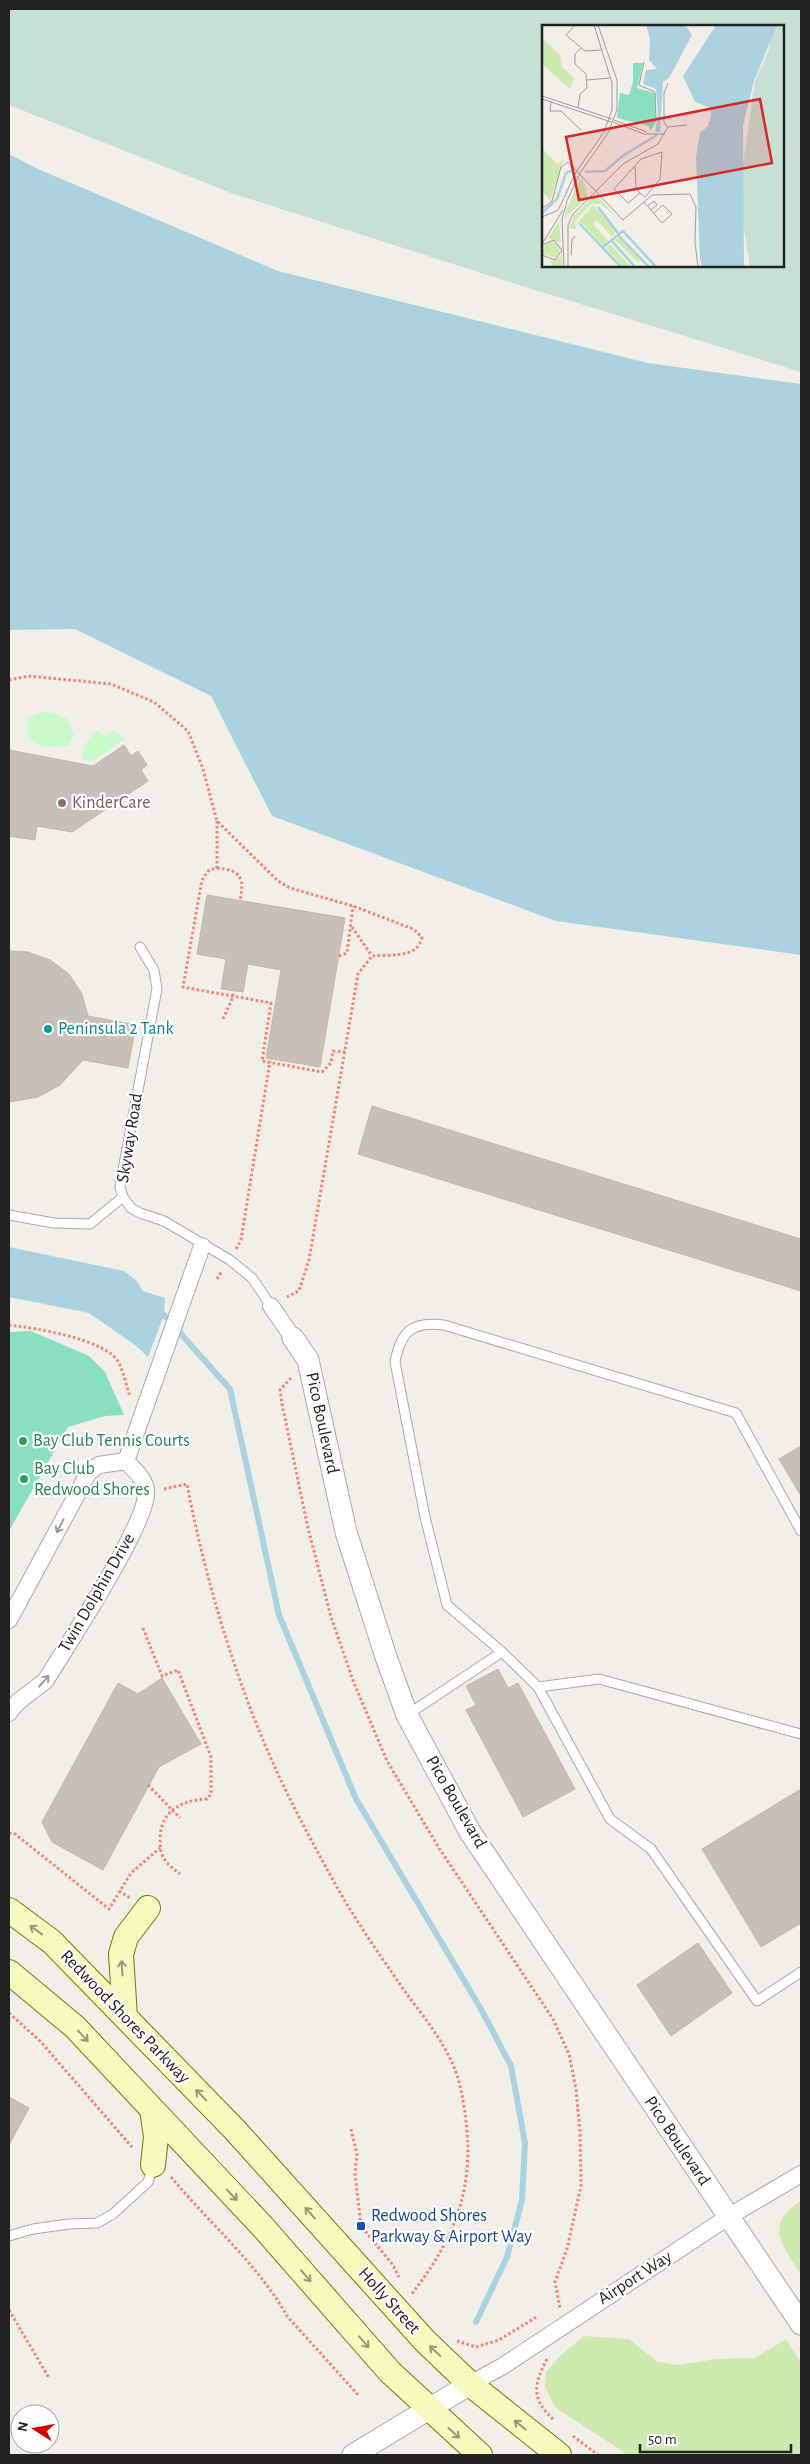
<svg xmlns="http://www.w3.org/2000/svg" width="810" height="2464" font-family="'Alegreya Sans',sans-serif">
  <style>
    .grass { fill: #cdebb0 }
    .wetland { fill: #c6e0d4; fill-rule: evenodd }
    .park { fill: #c8facc }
    .pitch { fill: #88e0be }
    .water { fill: #aad3df }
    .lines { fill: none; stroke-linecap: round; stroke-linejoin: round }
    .stream { stroke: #aad3df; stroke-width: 6 }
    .building { fill: #c7bfb8; stroke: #c4b6ab }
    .service-casing { stroke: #a9a9a9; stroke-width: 11 }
    .minor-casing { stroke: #a9a9a9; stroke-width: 18 }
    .tertiary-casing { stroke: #a9a9a9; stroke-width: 23 }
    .secondary-casing { stroke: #707d05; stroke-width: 26 }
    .path { stroke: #fa8072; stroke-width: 3; stroke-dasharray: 2.5 2.5; stroke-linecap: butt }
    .service { stroke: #fff; stroke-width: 9 }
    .minor { stroke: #fff; stroke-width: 16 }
    .tertiary { stroke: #fff; stroke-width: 21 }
    .secondary { stroke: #f7fabf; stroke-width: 24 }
    .oneway { stroke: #9c9c9c }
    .oneway2 { stroke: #979978 }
    .education-dot { fill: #8d6e63; stroke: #fff; stroke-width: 2 }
    .culture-dot { fill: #0f9aa8; stroke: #fff; stroke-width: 2 }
    .leisure-dot { fill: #2e9e5b; stroke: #fff; stroke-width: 2 }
    .transit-dot { fill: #1a4fb4; stroke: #fff; stroke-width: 2 }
    .labels { text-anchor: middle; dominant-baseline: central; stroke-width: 4.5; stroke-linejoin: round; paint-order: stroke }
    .education-label { font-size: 18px; fill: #785e54; stroke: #fff; text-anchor: start }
    .culture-label { font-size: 18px; fill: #0d838f; stroke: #fff; text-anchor: start }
    .street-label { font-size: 18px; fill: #222; stroke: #fff }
    .leisure-label { font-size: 18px; fill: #27864d; stroke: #fff; text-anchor: start }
    .transit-label { font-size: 18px; fill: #164399; stroke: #fff; text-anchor: start }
    .inset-river { fill: none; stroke: #aad3df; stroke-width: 2.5 }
    .inset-road { fill: none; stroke: #9f9d99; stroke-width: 1 }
    .view { fill: #d62828; fill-opacity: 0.15; stroke: #d62828; stroke-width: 2.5 }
    .inset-edge { fill: none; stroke: #222; stroke-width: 2.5 }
  </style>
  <rect width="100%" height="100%" fill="#f2efe9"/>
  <path class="grass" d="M801 2201V2275C782 2245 763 2225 801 2201Z
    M584 2336 629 2339 658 2362 678 2365 716 2359 755 2358 786 2339 801 2363V2455H628L556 2408 545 2387 546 2372 560 2356Z"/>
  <path class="wetland" d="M9 9H801V372L525 287 231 193 9 105ZM544 26H784V266H544Z"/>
  <path class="park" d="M42 712 54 713 67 719 74 735 68 746C45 749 21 748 29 718Z
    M98 730 102 735 106 736 113 731 125 739 93 761 81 759 85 744Z"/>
  <path class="pitch" d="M31 1331 89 1356 105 1372 124 1415 105 1416 68 1427 9 1531V1332Z"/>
  <path class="water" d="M9 154 38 169 278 271 648 363 801 384V955L556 921 272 816 211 696 75 629 9 630Z
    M9 1247 124 1271 136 1280 143 1291 165 1298 164 1315 148 1357 135 1345 89 1313 9 1297Z"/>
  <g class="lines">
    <path class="stream" d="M164 1315 230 1389 279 1615 356 1799 481 2009 511 2066 525 2143 522 2200 507 2257 476 2322"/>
  </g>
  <path class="building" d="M124 745 131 756 138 751 147 765 141 770 148 781 72 832 37 826 35 840 9 836V750L93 766Z
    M207 895 345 918 320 1067 266 1058 281 970 248 964 243 992 221 989 226 959 197 954Z
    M9 951 28 952 50 960 69 974 82 994 88 1016 136 1025 128 1068 83 1060 60 1085 38 1097 9 1102Z
    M372 1106 801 1239V1291L358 1154Z
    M801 1446V1496L779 1459Z
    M498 1669 508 1688 518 1683 575 1789 523 1817 466 1710 476 1705 466 1686Z
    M162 1678 201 1744 159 1767 103 1870 52 1842 42 1822 118 1683 138 1694Z
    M801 1789V1923L761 1947 702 1849Z
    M698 1943 732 1993 671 2036 637 1985Z
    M9 2097 29 2108 9 2145Z"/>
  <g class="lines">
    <g class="service-casing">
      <path id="service" d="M140 947 154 970 157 989 122 1175 120 1187 123 1197 131 1208 140 1213 164 1221 230 1260 252 1278 271 1306
        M9 1215 54 1223 90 1224 123 1197
        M801 1531 736 1413 444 1325C412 1321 401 1331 395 1362L425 1517 447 1605 502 1652 538 1687 610 1819 651 1849 757 2001 801 1972
        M538 1687 599 1679 801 1734
        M407 1715 502 1652
        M9 2236 33 2229 69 2224 97 2223 113 2214 148 2182 153 2166"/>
    </g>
    <g class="minor-casing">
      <path id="minor" d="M271 1306 293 1338
        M126 1461 202 1246
        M9 1620 89 1472 99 1465 126 1461C135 1471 146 1479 146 1492 148 1523 66 1647 46 1680 34 1691 16 1700 9 1713
        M470 2384 503 2366 728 2217 801 2174"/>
    </g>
    <g class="tertiary-casing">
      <path id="tertiary" d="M293 1338 308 1360 346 1532 386 1657 407 1715 470 1832 801 2324
        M353 2455 470 2384"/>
    </g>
    <g class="secondary-casing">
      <path id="secondary" d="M9 1910 52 1942 235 2130 425 2341 470 2384 559 2455
        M9 1972 75 2027 262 2226 390 2372 480 2455
        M125 2017 121 1954 126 1937 148 1908
        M152 2109 156 2137 153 2165"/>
    </g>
    <path class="path" d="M9 680 28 676 111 684 154 702 188 731 203 769 217 821 278 881 290 888 353 906 413 929 422 937C418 959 390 954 372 956L358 974 309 1260 299 1291 287 1297
      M217 821V868L209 870 202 880 183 987 271 1003 262 1061 322 1072 331 1063 333 1051 345 1052
      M217 868C240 870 245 877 240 900
      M352 927 372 956
      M339 956 347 953 353 906
      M223 1019 233 997V991
      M236 1249 241 1240 270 1061
      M217 1279 222 1271
      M9 1325C34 1328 107 1339 119 1363 124 1373 126 1386 130 1396
      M291 1378 280 1390 282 1404 308 1528 331 1617 354 1683 387 1761 439 1848 553 2019 569 2054 576 2089 580 2132 581 2186 567 2249 555 2282 560 2308
      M164 1489 187 1484C205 1579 237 1686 278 1774 296 1813 317 1851 338 1889 358 1924 381 1957 404 1990 425 2019 452 2050 460 2086 479 2171 464 2227 411 2295
      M143 1628 162 1676 178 1670 211 1757V1794L207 1799C182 1800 162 1810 160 1837 160 1846 160 1853 165 1860 169 1866 175 1870 180 1874
      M148 1785 180 1818
      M9 1833 15 1834 109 1909 131 1873 160 1848
      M119 1891 130 1898
      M9 2013 40 2041 132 2147
      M351 2129 357 2154 355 2174 361 2226 393 2265 400 2279
      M171 2177C209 2223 257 2263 287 2316L359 2396
      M9 2310 49 2378
      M457 2341 476 2347 499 2340 538 2316
      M547 2359C533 2386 531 2399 555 2421
      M573 2436 598 2455"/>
    <use href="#service" class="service"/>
    <use href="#minor" class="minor"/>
    <use href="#tertiary" class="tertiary"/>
    <use href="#secondary" class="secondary"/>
  </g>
  <defs><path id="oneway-shaft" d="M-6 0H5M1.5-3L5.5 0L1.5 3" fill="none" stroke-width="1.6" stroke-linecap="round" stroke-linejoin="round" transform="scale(1.25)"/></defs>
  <g class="oneway">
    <use href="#oneway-shaft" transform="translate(60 1526) rotate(118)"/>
    <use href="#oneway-shaft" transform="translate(44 1681) rotate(-49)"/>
  </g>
  <g class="oneway2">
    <use href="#oneway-shaft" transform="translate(36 1930) rotate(-144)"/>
    <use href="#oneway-shaft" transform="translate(122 1968) rotate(-94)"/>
    <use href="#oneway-shaft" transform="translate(83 2036) rotate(47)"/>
    <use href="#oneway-shaft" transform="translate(201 2095) rotate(-134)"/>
    <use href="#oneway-shaft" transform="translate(232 2195) rotate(46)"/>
    <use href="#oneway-shaft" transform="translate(310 2213) rotate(-132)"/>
    <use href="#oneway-shaft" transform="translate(306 2276) rotate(49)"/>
    <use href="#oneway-shaft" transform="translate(364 2342) rotate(49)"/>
    <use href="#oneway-shaft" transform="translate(435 2351) rotate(-137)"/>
    <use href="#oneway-shaft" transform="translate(520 2425) rotate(-141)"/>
    <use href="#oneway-shaft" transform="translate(454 2433) rotate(42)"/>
  </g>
  <circle class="education-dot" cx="62" cy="803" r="5"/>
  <circle class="culture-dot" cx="48" cy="1029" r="5"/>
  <g class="leisure-dot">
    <circle cx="23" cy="1441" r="5"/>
    <circle cx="24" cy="1479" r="5"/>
  </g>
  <rect class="transit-dot" x="356" y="2221" width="10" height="10" rx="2.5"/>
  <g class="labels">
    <g class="education-label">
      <text x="72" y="803">KinderCare</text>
    </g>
    <g class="culture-label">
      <text x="58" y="1029">Peninsula 2 Tank</text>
    </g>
    <g class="street-label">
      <text transform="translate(130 1138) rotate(-81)">Skyway Road</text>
      <text transform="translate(322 1423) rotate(78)">Pico Boulevard</text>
      <text transform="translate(97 1593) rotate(-60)">Twin Dolphin Drive</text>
      <text transform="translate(456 1802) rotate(60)">Pico Boulevard</text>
      <text transform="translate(125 2017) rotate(46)">Redwood Shores Parkway</text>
      <text transform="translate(677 2141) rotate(56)">Pico Boulevard</text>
      <text transform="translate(635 2278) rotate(-33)">Airport Way</text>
      <text transform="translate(389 2301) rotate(48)">Holly Street</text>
    </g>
    <g class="leisure-label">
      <text x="33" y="1441">Bay Club Tennis Courts</text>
      <text x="34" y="1469">Bay Club<tspan x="34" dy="21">Redwood Shores</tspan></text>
    </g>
    <g class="transit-label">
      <text x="371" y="2216">Redwood Shores<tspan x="371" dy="21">Parkway &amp; Airport Way</tspan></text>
    </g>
  </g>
  <g transform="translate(542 25)">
    <rect width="242" height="242" fill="#f2efe9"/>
    <path d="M0 13 18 30 20 42 32 53 28 64 0 39ZM0 123 15 139 22 134 8 175 0 167ZM40 153 46 172 21 194 37 155ZM54 169 75 193 59 179H49L33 196 34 204 27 203 33 189ZM51 180 75 205 70 212 55 195 51 199 66 216 61 221 40 198 34 200ZM17 196 21 242H12L7 236 19 232V218L6 213ZM77 212 97 234V238L73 215ZM12 216 19 224 13 233 0 228 4 218ZM66 219 69 220 89 242H81L65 224Z" fill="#cdebb0"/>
    <path d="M230 0H242V242H208L198 177 200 146 213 56 227 25Z" fill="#c6e0d4"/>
    <path d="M91 38H101L95 63 113 68 114 97 108 106 107 101 75 93 78 68 87 70 91 57Z" fill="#88e0be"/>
    <path d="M104 0H143L150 10 127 53 121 57 118 107H113L116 89 114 64 101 59 104 45 115 44 107 35 108 14ZM174 0H235L212 56 201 100 202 242H160L158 235 154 132 158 108 166 101 169 90 168 83 153 77 141 51Z" fill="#aad3df"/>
    <path class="inset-river" d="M43 147 63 146 82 130 115 110M56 182 76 208M0 188 15 174 24 148 31 145M38 199 79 242M75 209 107 242M69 215 93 242M61 222 81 206 114 242"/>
    <path class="inset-road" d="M33 0 24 10 43 26 60 25M102 37 97 60 113 67 114 93M45 55 68 53M0 71 70 94M0 74 69 97M9 76 8 86H19L39 105M36 83 38 69 45 63 44 49 33 39V29L39 23M72 95 105 107M71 97 102 109H123M125 102 122 97V68L126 58M93 142 94 164 98 168 86 178 72 164 99 134 120 127 118 154 103 172 98 168M24 168 34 147 62 107 70 85V58L52 0M102 177 120 198 130 189 121 180 112 188M24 178 38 148 66 108 75 85V55L56 0M106 181 112 176 115 180 109 185M0 184 10 176 19 142 26 137 81 195 110 170 148 169 154 182 153 217 156 242M0 192 16 185 25 167M0 219 21 185M0 220 12 215 20 225 13 235 0 230M29 230 30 215 33 211M22 242 20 194 25 177M26 242V200L31 189 81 139 116 119 126 102 145 100"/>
    <path class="view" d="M218 74 230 138 37 175 24 112Z"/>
    <rect width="242" height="242" class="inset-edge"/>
  </g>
  <rect width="810" height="2464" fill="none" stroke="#222222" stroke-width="20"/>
  <g transform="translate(35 2429) rotate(281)"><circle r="24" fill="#ffffff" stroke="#a7a7a7"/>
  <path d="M0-4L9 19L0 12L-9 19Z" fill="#d40000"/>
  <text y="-8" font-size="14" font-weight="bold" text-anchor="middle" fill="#222222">N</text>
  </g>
  <path d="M640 2444v8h151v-8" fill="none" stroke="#222222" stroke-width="2.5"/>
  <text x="648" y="2444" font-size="15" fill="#222222" stroke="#ffffff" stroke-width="4" paint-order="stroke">50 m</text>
</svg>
